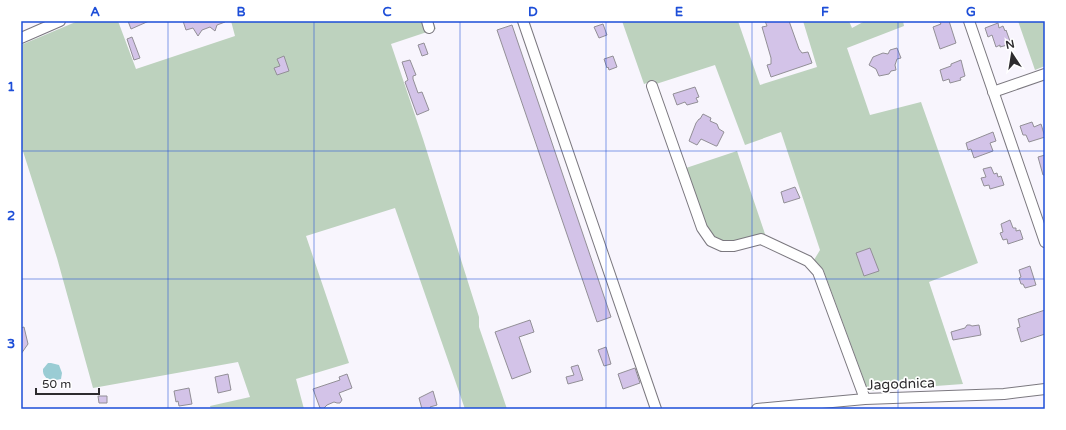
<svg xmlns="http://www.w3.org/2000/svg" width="1066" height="430" font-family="'Varela Round',sans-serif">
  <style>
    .green { fill: #bdd2be }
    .water { fill: #9accd4 }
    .building { fill: #d3c3e8; stroke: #928f96 }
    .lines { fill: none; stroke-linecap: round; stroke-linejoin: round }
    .minor-casing { stroke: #7b787f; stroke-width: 12 }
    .minor { stroke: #fff; stroke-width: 10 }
    .grid { fill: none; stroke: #1d4ed8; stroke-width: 1; stroke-opacity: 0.55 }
    .labels { text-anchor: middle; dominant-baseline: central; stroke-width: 3.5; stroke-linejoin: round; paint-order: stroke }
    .street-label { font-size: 14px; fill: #2d2b2e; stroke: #fff }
    .neatline { fill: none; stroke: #1d4ed8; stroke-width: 1.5 }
    .grid-label { font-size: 13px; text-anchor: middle; font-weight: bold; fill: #1d4ed8 }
  </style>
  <rect width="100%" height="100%" fill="#f8f5fd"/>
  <path class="green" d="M78 21H118L136 69 235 36 231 21H433L436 29 391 44 423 139 479 317V327L507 409H465L395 208 306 236 349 363 296 379 304 409H211L210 406 250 397 238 362 93 388 57 258 21 145V45Z
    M622 21H738L760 85 817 67 803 21H849L852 28 865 21H903L904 26 847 48 870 115 921 102 978 263 929 282 963 384 868 391 823 269 814 260 820 250 781 132 745 145 715 65 656 84 655 80 644 84Z
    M1018 21H1045V66L1035 70Z
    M737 151 765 234 734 241 723 242 714 237 707 228 686 168Z"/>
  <path class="water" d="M48 363H51L59 365 62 373 61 379C52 382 42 379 43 369Z"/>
  <path class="building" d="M128 21H149L131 29Z
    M183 21H225V22L217 25 215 31 210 27 202 30 198 36 193 28 186 30Z
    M765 21H789L799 49 802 53 808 52 812 63 771 77 767 65 771 64V58L762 27 767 26Z
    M939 21H949L956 43 940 49 933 27 941 24Z
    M998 23 999 28 1003 26 1005 31 1006 30 1011 44 1000 47V45L996 47 992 35 988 37 985 28Z
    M603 24 607 35 599 38 594 27Z
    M512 25 611 317 597 322 497 30Z
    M132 37 140 58 134 60 127 39Z
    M424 43 428 54 422 56 418 45Z
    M897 48 901 58 897 59 895 65 896 70 891 71 889 74 879 76 876 69 869 65 873 57 883 53 888 54 890 50Z
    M284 56 289 71 277 75 274 68 280 66 277 59Z
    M613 56 617 67 609 70 608 67 607 68 604 59Z
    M410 60 416 75 413 76V79L418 93 422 92 429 110 417 115 405 82 408 80 402 62Z
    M961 60 965 76 960 78 961 80 950 83 949 79 943 81 940 70 951 66V64Z
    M695 87 699 97 696 98 698 102 687 105 685 102 677 105 673 94Z
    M703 114 711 118 710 121 717 124 719 129 724 132 717 146H716L701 139 697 145 689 141 696 123 699 119H700Z
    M1032 122 1034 127 1041 124 1045 137 1029 142 1026 135H1023L1020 126Z
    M993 132 996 141 990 143 993 151 974 158 971 149 968 150 966 143Z
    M1045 155V175H1043L1038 157Z
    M991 167 994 174 997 173 998 177 1001 176 1004 185 990 189 989 185 984 186 981 178 986 177 983 169Z
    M795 187 800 198 784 203 781 192Z
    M1010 220 1013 228H1016V231L1020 230 1023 239 1008 244 1007 239 1003 240 1000 233 1003 232 1001 224Z
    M870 248 879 271 864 276 856 253Z
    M1030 266 1036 285 1025 288 1023 284H1021L1019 278 1021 277 1019 270Z
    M1045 310V334L1021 342 1017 328 1020 327 1018 319Z
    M530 320 534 332 519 337 531 372 512 379 495 332Z
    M967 325H970L972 326 979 325 981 335 953 340 951 332 965 328Z
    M24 327 28 344 21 354V328Z
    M606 347 611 364 604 366 598 350Z
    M578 365 583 380 568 384 566 377 574 375 571 367Z
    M635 368 640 383 623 389 618 374Z
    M228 374 231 390 218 393 215 377Z
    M347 374 352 388 339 393 342 400 340 403H337L334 402 327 405 323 409 320 408 313 389 340 380 339 377Z
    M189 388 192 404 179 406 178 401 176 402 174 391Z
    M433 391 437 405 430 407 431 409H422L419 398Z
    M98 396H107V403H99Z"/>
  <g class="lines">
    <g class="minor-casing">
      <path id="minor" d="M427 21 429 28
        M523 21 656 409
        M969 21 1045 242
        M21 38 60 21
        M652 86 702 228 711 241 722 246H734L761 239 808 261 818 272 865 399
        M993 92 1045 74
        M757 409 865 399 1004 394 1045 389"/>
    </g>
    <use href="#minor" class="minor"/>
  </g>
  <path class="grid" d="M168 21V409M314 21V409M460 21V409M606 21V409M752 21V409M898 21V409M21 151H1045M21 279H1045"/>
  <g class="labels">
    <g class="street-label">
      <text transform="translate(901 384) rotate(-2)">Jagodnica</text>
    </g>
  </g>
  <rect width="1066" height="430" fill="none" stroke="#ffffff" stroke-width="44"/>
  <g transform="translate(1012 54) rotate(348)" stroke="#ffffff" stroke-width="3" paint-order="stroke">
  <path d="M0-3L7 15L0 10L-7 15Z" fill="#2d2b2e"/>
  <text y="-6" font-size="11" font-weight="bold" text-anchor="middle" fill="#2d2b2e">N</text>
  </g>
  <path d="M36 388v6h63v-6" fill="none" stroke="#2d2b2e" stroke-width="2"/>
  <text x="42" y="388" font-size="12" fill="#2d2b2e" stroke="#ffffff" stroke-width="3" paint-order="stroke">50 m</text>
  <rect x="22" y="22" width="1022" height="386" class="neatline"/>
  <g class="grid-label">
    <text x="95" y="16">A</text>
    <text x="241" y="16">B</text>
    <text x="387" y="16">C</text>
    <text x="533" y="16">D</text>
    <text x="679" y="16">E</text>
    <text x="825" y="16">F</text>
    <text x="971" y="16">G</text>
    <text x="11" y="91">1</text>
    <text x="11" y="220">2</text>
    <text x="11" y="348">3</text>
  </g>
</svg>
